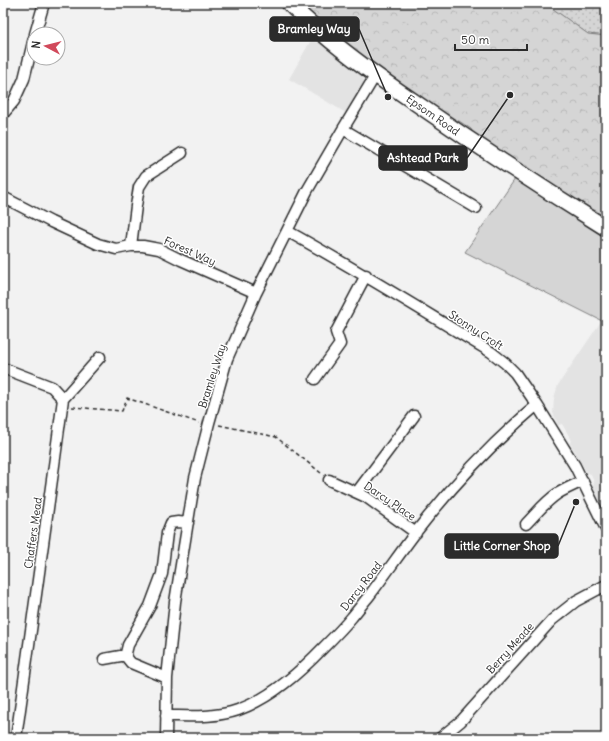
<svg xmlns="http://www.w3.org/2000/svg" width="609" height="741" font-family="Delius,sans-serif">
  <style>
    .built { fill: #e3e3e3 }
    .grass { fill: url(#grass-dots); stroke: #808080 }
    .forest { fill: url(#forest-crowns); stroke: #808080 }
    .pitch { fill: #d5d5d5; stroke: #808080 }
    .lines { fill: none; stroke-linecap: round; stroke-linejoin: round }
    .minor-casing { stroke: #2b2b2b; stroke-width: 13 }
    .highway-casing { stroke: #2b2b2b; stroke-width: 18 }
    .path { stroke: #2b2b2b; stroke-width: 1.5; stroke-dasharray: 4 3; stroke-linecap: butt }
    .minor { stroke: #fff; stroke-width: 10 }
    .highway { stroke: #fff; stroke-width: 15 }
    .labels { text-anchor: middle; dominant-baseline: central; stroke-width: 3; stroke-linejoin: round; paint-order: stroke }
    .street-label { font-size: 11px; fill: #2b2b2b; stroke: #fff }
    .leader { fill: none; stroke: #2b2b2b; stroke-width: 1.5 }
    .callout-dot { fill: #2b2b2b; stroke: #fff; stroke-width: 1.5 }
    .callout { fill: #2b2b2b; stroke: #2b2b2b; stroke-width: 1.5 }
    .callout-label { font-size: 12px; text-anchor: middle; font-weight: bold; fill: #fff }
  </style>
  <defs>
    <pattern id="grass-dots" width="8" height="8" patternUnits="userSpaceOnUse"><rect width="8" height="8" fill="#d5d5d5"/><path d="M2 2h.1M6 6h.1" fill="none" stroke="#b7b7b7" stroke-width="1.8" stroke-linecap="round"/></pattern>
    <pattern id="forest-crowns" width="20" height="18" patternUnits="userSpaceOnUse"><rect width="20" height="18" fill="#d5d5d5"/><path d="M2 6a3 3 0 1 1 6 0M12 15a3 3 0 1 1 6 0" fill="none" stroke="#b7b7b7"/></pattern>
  </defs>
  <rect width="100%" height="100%" fill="#f2f2f2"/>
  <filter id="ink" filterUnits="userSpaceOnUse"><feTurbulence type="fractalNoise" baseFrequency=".025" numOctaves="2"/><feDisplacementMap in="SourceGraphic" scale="8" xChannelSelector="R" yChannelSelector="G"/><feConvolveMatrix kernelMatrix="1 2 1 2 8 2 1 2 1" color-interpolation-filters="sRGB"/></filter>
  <g filter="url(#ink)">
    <path class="built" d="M315 33 362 71 364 83 346 113 289 79Z
      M515 179 606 238V511H605L593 486 594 482 591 474 587 473 570 443 571 439 562 424 558 425 553 413 554 398 558 385 602 320 465 252Z"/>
    <path class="grass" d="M534 3H606V36L588 34 549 6Z"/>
    <path class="forest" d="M301 3H534L549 6 588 34 606 36V221L475 138 471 129 459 121 440 114 387 77 321 23Z"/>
    <path class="pitch" d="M515 179 606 238V323L465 252Z"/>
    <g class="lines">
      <g class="minor-casing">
        <path id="minor" d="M35 34 44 3
          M3 114 14 101 24 79 34 38
          M343 129 476 208
          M3 197 51 222 98 244 116 249 131 246H143L159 249 181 260 256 293
          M287 231C356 269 423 311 491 352L505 363 515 373 537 405 575 466 606 529
          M131 246 136 206 139 187 146 176 182 153
          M3 368 52 387 63 399 55 458 16 738
          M315 379 340 344 336 332 366 275
          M63 399 100 357
          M329 480 366 497 416 533
          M357 492 414 416
          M526 524C536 514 545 502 557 494 565 489 574 485 583 481
          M104 659 126 655
          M167 678 131 663 127 658 126 653 128 645 150 606 162 574 167 533 171 523 178 522 188 523
          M166 716C190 716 215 718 238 710 271 698 299 673 323 648 333 638 343 628 352 617 358 610 363 603 369 596 385 575 400 553 416 532 452 486 492 443 537 405
          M166 738 167 678 175 602 195 478 209 423 227 359 256 293 307 191 343 129 375 76
          M440 738 461 721 552 620 576 601 606 585"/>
      </g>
      <g class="highway-casing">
        <path id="highway" d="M289 3C299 14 311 24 323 34 351 58 382 80 413 101 476 145 540 187 606 228"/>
      </g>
      <path class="path" d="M72 407 122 411 127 398 199 423
        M219 425 276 437 321 473"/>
      <use href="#minor" class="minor"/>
      <use href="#highway" class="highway"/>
    </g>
  </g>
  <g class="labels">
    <g class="street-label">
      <text transform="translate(433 115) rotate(35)">Epsom Road</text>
      <text transform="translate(190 251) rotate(24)">Forest Way</text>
      <text transform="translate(476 330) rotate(33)">Stonny Croft</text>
      <text transform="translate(212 376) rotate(-72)">Bramley Way</text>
      <text transform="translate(390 501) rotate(34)">Darcy Place</text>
      <text transform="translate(33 533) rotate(-82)">Chaffers Mead</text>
      <text transform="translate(361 586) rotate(-52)">Darcy Road</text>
      <text transform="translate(510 648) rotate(-48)">Berry Meade</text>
    </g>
  </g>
  <path class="leader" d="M388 97L359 29M510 95L467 158M576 502L558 546"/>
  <g class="callout-dot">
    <circle cx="388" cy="97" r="4"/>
    <circle cx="510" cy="95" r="4"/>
    <circle cx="576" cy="502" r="4"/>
  </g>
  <g class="callout">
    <rect x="270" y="17" width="89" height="24" rx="4"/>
    <rect x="379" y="146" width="88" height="24" rx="4"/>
    <rect x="445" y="534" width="113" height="24" rx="4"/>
  </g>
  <g class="callout-label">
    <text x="314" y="33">Bramley Way</text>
    <text x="423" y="162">Ashtead Park</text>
    <text x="502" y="550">Little Corner Shop</text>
  </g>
  <rect width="609" height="741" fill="none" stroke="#fff" stroke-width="16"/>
  <rect x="8" y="8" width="593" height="725" fill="none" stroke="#2b2b2b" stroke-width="1.5" filter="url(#ink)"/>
  <g transform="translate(46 46) rotate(277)"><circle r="19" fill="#ffffff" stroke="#aaaaaa"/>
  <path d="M0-3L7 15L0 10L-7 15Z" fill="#d1495b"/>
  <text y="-6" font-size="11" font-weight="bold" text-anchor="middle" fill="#2b2b2b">N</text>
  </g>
  <path d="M455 44v6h72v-6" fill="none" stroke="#2b2b2b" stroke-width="2"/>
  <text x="461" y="44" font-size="12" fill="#2b2b2b" stroke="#ffffff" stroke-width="3" paint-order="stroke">50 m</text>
</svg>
